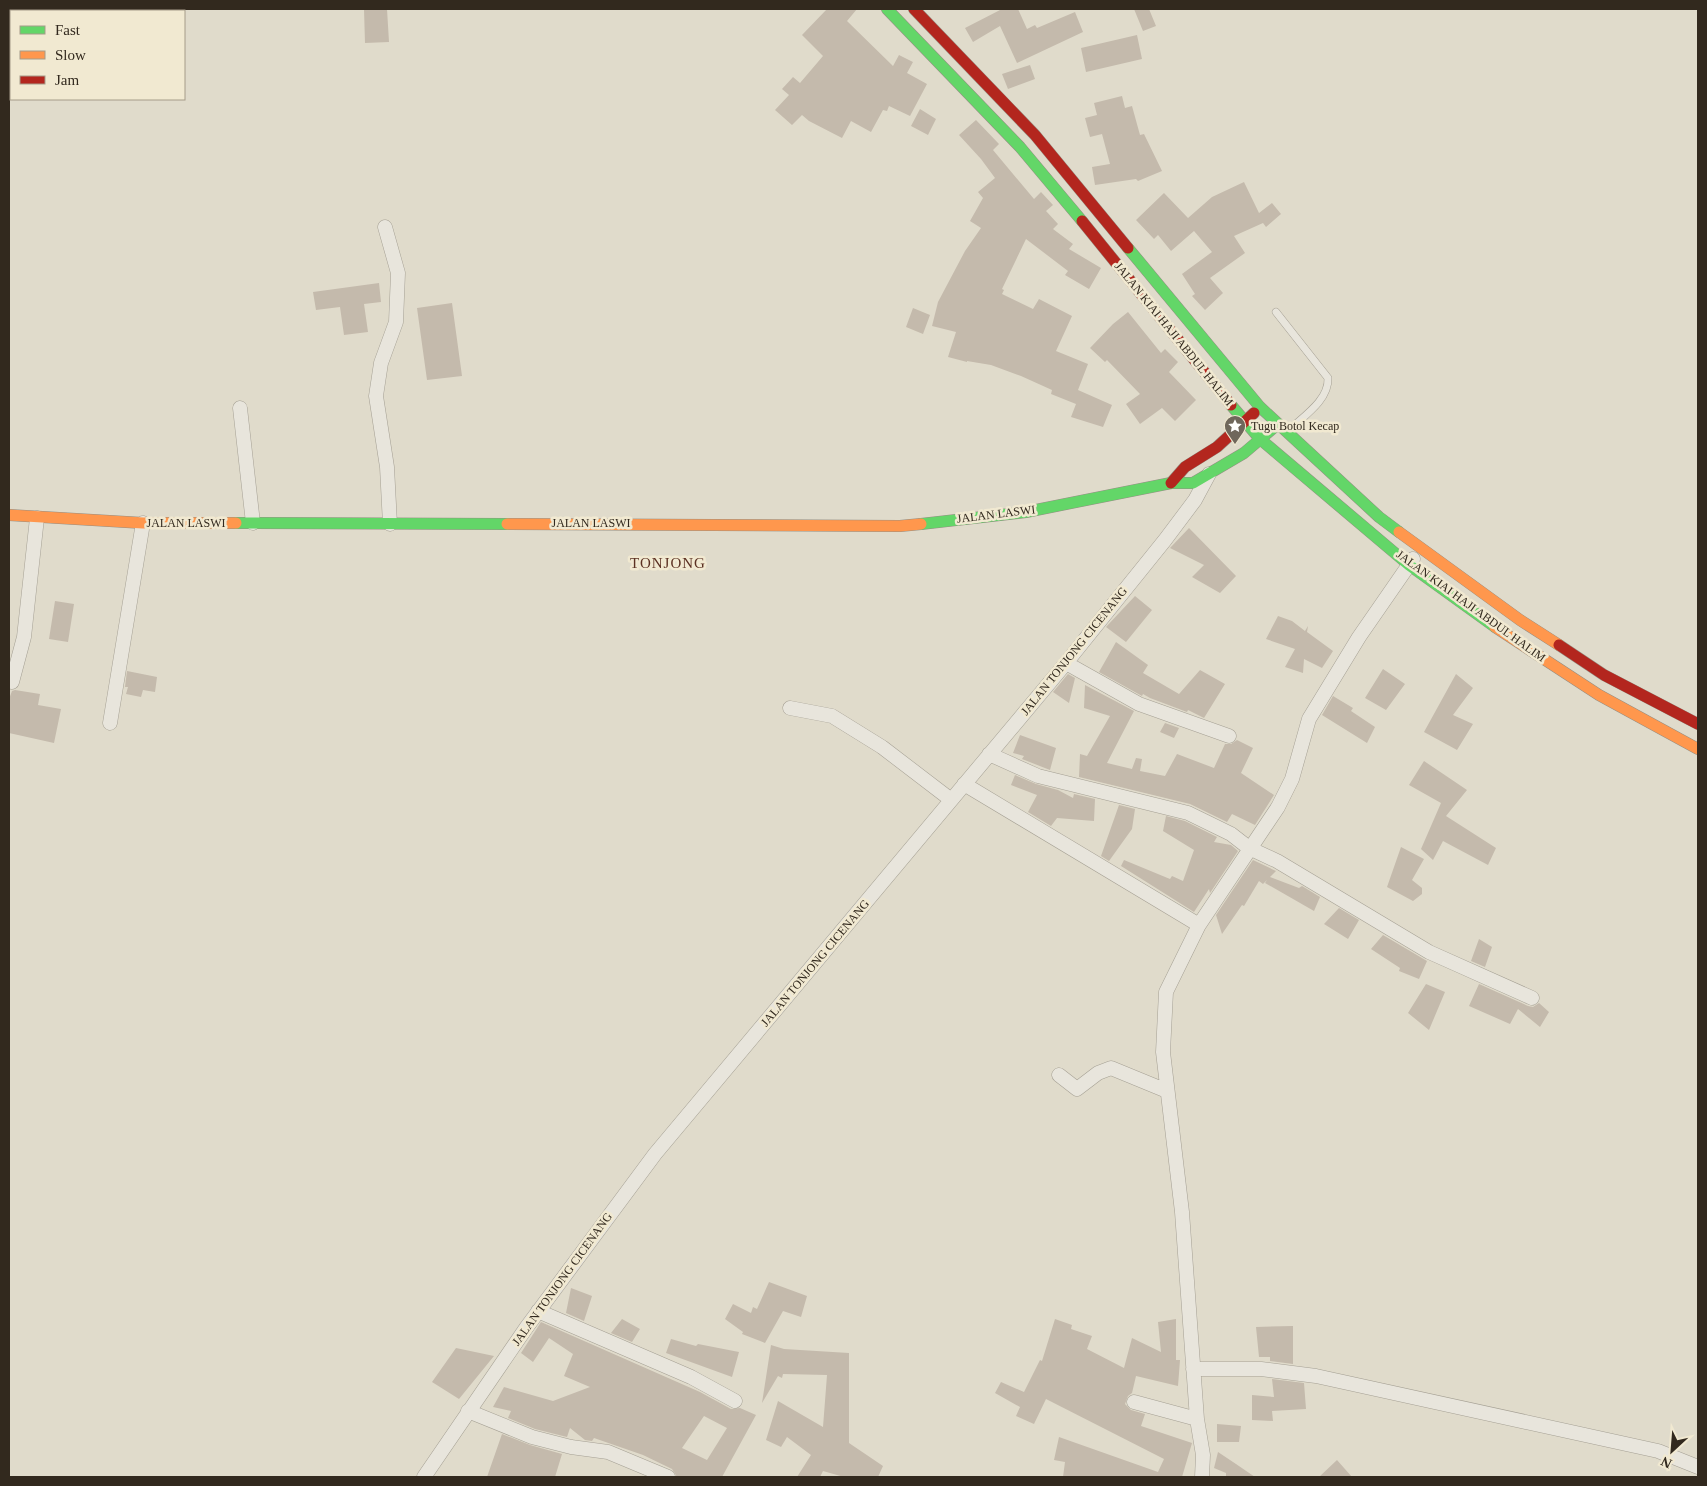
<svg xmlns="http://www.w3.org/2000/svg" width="1707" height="1486" font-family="Georgia,serif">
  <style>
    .building { fill: #c4baac; fill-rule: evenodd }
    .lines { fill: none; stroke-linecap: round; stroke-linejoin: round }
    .lane-casing { stroke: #a5a094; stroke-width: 8 }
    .street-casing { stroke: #a5a094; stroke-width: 15 }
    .fast-casing { stroke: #958f84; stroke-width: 12 }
    .slow-casing { stroke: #958f84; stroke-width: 12 }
    .jam-casing { stroke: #958f84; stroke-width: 12 }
    .lane { stroke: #e8e5dc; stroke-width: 7 }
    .street { stroke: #e8e5dc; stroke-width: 14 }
    .fast { stroke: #63d668; stroke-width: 11 }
    .slow { stroke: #ff974d; stroke-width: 11 }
    .jam { stroke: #b3261e; stroke-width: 11 }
    .labels { text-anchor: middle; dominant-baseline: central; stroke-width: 5; stroke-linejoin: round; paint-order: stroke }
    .street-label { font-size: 12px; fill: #32291e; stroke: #f1e9d1 }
    .poi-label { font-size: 12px; fill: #32291e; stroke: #f1e9d1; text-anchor: start }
    .quarter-label { font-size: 15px; letter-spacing: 1px; fill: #5b3022; stroke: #f1e9d1 }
  </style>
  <rect width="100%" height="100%" fill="#e0dbcb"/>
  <path class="building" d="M364 9H387L389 42 365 43Z
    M827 9H857L847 21 893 66 899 55 913 62 907 73 927 84 910 116 889 106 887 111 883 110 871 132 851 121 842 138 809 121 802 115 792 125 775 110 789 95 782 89 793 77 800 83 823 56 802 35Z
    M1002 9H1018L1027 29 1035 25 1037 28 1075 12 1083 32 1017 63 1000 26 973 42 965 28Z
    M1134 9H1149L1156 26 1143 31Z
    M1137 35 1142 59 1086 72 1081 48Z
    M1030 65 1035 79 1008 89 1002 74Z
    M1122 96 1125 108 1132 106 1140 135 1144 134 1162 171 1138 181 1136 179 1095 185 1092 167 1110 164 1102 134 1090 137 1085 118 1097 115 1094 103Z
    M920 109 936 119 928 135 911 126Z
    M976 120 999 144 993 150 1034 199 1041 192 1053 205 1046 211 1058 224 1053 229 1073 244 1069 249 1101 268 1089 289 1065 275 1068 271 1026 239 1002 289 1004 290 1002 294 1033 309 1039 299 1072 316 1056 351 1088 364 1078 390 1112 405 1103 427 1071 417 1076 404 1051 394 1052 390 1021 376 991 365 967 361V362L948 357 956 332 932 326 938 302 965 251 981 228 970 221 983 198 978 192 995 178 981 159 959 135Z
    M1244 182 1259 213 1272 203 1281 214 1266 227 1263 223 1234 236 1245 253 1210 278 1223 293 1205 310 1192 296 1195 294 1182 274 1212 252 1194 231 1171 251 1158 235 1154 239 1136 220 1164 193 1188 218 1212 197Z
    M379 283 381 302 364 304 368 332 344 335 340 307 316 310 313 292Z
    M452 303 462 376 427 380 417 308Z
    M913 308 930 315 923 334 906 327Z
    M1128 312 1161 353 1165 349 1178 362 1169 372 1196 400 1175 421 1162 408 1140 424 1126 404 1140 394 1107 360 1105 362 1090 348 1113 324Z
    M1189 528 1236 576 1220 593 1192 577 1204 565 1170 548Z
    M1135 596 1152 610 1126 642 1106 627Z
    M55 601 74 604 68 642 49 639Z
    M1278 616 1292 621 1305 631 1308 626 1307 632 1333 651 1322 668 1304 659 1303 673 1285 667 1295 649 1266 639Z
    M1116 642 1148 665 1143 673 1179 694 1200 670 1225 684 1204 718 1188 710 1187 712 1150 698 1143 694 1142 696 1099 672Z
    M1383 669 1405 684 1386 710 1365 698Z
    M127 671 157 677 155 692 143 690 141 697 126 694 128 687H125Z
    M1068 674 1075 678 1069 703 1053 692Z
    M1456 674 1473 688 1453 715 1473 724 1457 750 1424 732Z
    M1085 685 1134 711 1107 763 1132 769 1136 758 1142 759 1140 771 1165 776 1177 754 1214 768 1225 744H1231L1237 740 1253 748 1241 773 1274 795 1255 825 1232 814 1227 822 1190 804 1079 777 1080 754 1087 756 1110 716 1084 708Z
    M15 690 40 694 38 705 61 709 54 743 9 733V699L12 691Z
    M1333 696 1353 708 1351 711 1375 727 1367 743 1322 715Z
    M1165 723 1179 728 1174 738 1160 732Z
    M1020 735 1056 748 1050 770 1022 759 1024 756 1013 753Z
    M1424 761 1467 790 1446 816 1496 848 1488 865 1443 841 1433 860 1421 849 1441 803 1409 785Z
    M1015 775 1036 784 1058 790 1073 798 1074 794 1095 799 1094 821 1057 818 1051 826 1028 812 1037 795 1011 785Z
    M1119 805 1135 809 1132 829 1109 861 1101 856Z
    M1166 816 1185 821 1217 837 1214 842 1231 845 1238 851 1210 893 1209 889 1194 912 1121 866 1124 860 1170 879 1172 876 1183 881 1194 850 1163 831Z
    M1401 847 1424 859 1412 880 1422 888V894L1413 901 1387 887Z
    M1253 860 1276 871 1270 877 1299 888 1302 886 1320 897 1314 911 1265 883 1267 880 1263 884 1259 881 1244 906 1242 905 1222 934 1216 915Z
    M1339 908 1359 920 1348 939 1324 924Z
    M1383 935 1427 961 1419 979 1399 971 1400 968 1371 949Z
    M1479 939 1492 947 1485 967 1471 961Z
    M1426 984 1445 992 1429 1030 1408 1013Z
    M1479 984 1528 1006 1533 1007 1539 1003 1549 1012 1540 1027 1518 1009 1510 1024 1469 1006Z
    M769 1282 807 1296 801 1317 783 1311 765 1343 742 1334 743 1332 725 1319 733 1304 751 1313 753 1307 757 1309Z
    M571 1288 592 1296 584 1321 566 1313Z
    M622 1319 640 1329 632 1342 611 1333Z
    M1055 1319 1072 1325 1071 1329 1092 1336 1087 1349 1124 1368 1132 1338 1161 1352 1158 1322 1176 1319V1360H1180L1178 1386 1136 1376 1132 1393 1128 1396 1125 1404 1131 1410 1145 1414 1141 1426 1192 1443 1182 1477H1063L1065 1462 1054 1460 1059 1437 1158 1472 1164 1459 1046 1399 1034 1424 1016 1416 1020 1407 995 1393 1001 1382 1024 1392 1040 1360 1042 1361Z
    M541 1322 700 1392 731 1409 740 1408 756 1415 722 1477H677L672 1469 643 1455 594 1438 592 1441 585 1440 570 1428 567 1437 535 1429 508 1418 511 1411 493 1407 504 1387 553 1401 590 1387 564 1376 573 1354 549 1338 533 1362 521 1353ZM704 1416 727 1428 707 1460 682 1448Z
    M1293 1326V1364L1270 1361V1357H1259L1256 1327Z
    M671 1339 696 1346 698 1344 739 1352 732 1377 666 1353Z
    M771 1345 784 1349 849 1353V1443L883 1466 878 1477H844L823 1471 820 1477H797L811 1455 787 1437 781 1447 766 1440 778 1401 823 1427 827 1375 783 1374 782 1378 778 1376 762 1403Z
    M456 1348 494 1356 459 1399 432 1382Z
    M1272 1379 1304 1383 1306 1409 1272 1411 1273 1421 1252 1420V1395L1274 1397Z
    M1217 1424 1241 1426 1239 1442H1217Z
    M502 1434 530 1445 562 1454 555 1477H487Z
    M1218 1452 1236 1464 1255 1477H1226V1473L1214 1468Z
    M1337 1460 1352 1477H1319Z"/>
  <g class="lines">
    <g class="lane-casing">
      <path id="lane" d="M1276 312 1328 378C1329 400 1304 416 1289 430"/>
    </g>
    <g class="street-casing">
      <path id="street" d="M385 227 398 273 396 322 381 363 376 396 387 467 390 524
        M240 408 253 523
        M1066 663 1139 704 1229 736
        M12 682 24 637 37 518
        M790 708 832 716 882 747 950 799
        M110 723 143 523
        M989 754 1038 776 1188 813 1231 834 1249 848 1277 861 1429 952 1532 998
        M964 784 1199 925
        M1059 1075 1077 1089 1098 1073 1111 1068 1167 1091
        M538 1311 691 1377 735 1401
        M1193 1369H1261L1316 1376 1658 1451 1698 1467
        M1134 1402 1197 1419
        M468 1411 532 1437 571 1447 608 1452 668 1477
        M424 1477 526 1328 655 1154 1066 663 1165 540 1195 500 1209 474
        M1202 1477 1203 1455 1197 1419 1182 1212 1163 1052 1166 992 1199 925 1278 807 1292 779 1309 719 1359 637 1413 559"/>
    </g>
    <g class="fast-casing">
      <path id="fast" d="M887 9 1020 147 1082 221
        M1128 248 1260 407 1379 517 1399 532
        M1231 405 1260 439 1409 565 1495 627
        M236 523 507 524
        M921 524 1026 512 1171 483H1193L1244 453 1278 424"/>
    </g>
    <g class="slow-casing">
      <path id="slow" d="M9 515 143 523H236
        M507 524 900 526 921 524
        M1399 532 1520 620 1559 645
        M1495 627 1599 695 1698 749"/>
    </g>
    <g class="jam-casing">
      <path id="jam" d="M914 9 1035 135 1128 248
        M1082 221 1231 405
        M1171 483 1185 467 1217 447 1254 413
        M1559 645 1604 675 1698 724"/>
    </g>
    <use href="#lane" class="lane"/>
    <use href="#street" class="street"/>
    <use href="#fast" class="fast"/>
    <use href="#slow" class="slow"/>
    <use href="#jam" class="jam"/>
  </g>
  <defs>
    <g id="sight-pin" transform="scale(1.125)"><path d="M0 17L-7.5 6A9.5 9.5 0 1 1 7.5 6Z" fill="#6f675b" stroke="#f1e9d1"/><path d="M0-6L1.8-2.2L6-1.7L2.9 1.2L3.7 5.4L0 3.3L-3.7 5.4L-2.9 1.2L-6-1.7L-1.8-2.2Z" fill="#fff"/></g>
  </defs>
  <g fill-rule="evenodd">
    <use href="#sight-pin" x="1235" y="426"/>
  </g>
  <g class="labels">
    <g class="street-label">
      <text transform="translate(1174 334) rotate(51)">JALAN KIAI HAJI ABDUL HALIM</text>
      <text transform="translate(996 514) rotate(-7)">JALAN LASWI</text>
      <text x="186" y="523">JALAN LASWI</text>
      <text x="591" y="523">JALAN LASWI</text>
      <text transform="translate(1471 606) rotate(36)">JALAN KIAI HAJI ABDUL HALIM</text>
      <text transform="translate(1074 651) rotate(-51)">JALAN TONJONG CICENANG</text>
      <text transform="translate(815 963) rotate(-50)">JALAN TONJONG CICENANG</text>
      <text transform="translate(562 1279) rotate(-54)">JALAN TONJONG CICENANG</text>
    </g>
    <g class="poi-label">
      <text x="1251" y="426">Tugu Botol Kecap</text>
    </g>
    <g class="quarter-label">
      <text x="668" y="563">TONJONG</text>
    </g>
  </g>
  <rect width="1707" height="1486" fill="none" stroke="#32291e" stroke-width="20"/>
  <rect x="10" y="10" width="175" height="90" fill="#f1e9d1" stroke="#a59c89"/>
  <rect x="20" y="26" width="25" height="8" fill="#63d668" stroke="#a59c89"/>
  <text x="55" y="35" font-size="15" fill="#32291e">Fast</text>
  <rect x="20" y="51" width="25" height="8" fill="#ff974d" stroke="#a59c89"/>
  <text x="55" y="60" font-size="15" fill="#32291e">Slow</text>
  <rect x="20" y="76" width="25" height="8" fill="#b3261e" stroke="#a59c89"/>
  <text x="55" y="85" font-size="15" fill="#32291e">Jam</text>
  <g transform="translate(1672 1451) rotate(206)" stroke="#f1e9d1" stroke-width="4" paint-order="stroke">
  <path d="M0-4L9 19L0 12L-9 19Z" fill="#32291e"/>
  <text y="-8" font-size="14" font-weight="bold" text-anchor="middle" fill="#32291e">N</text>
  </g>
</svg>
